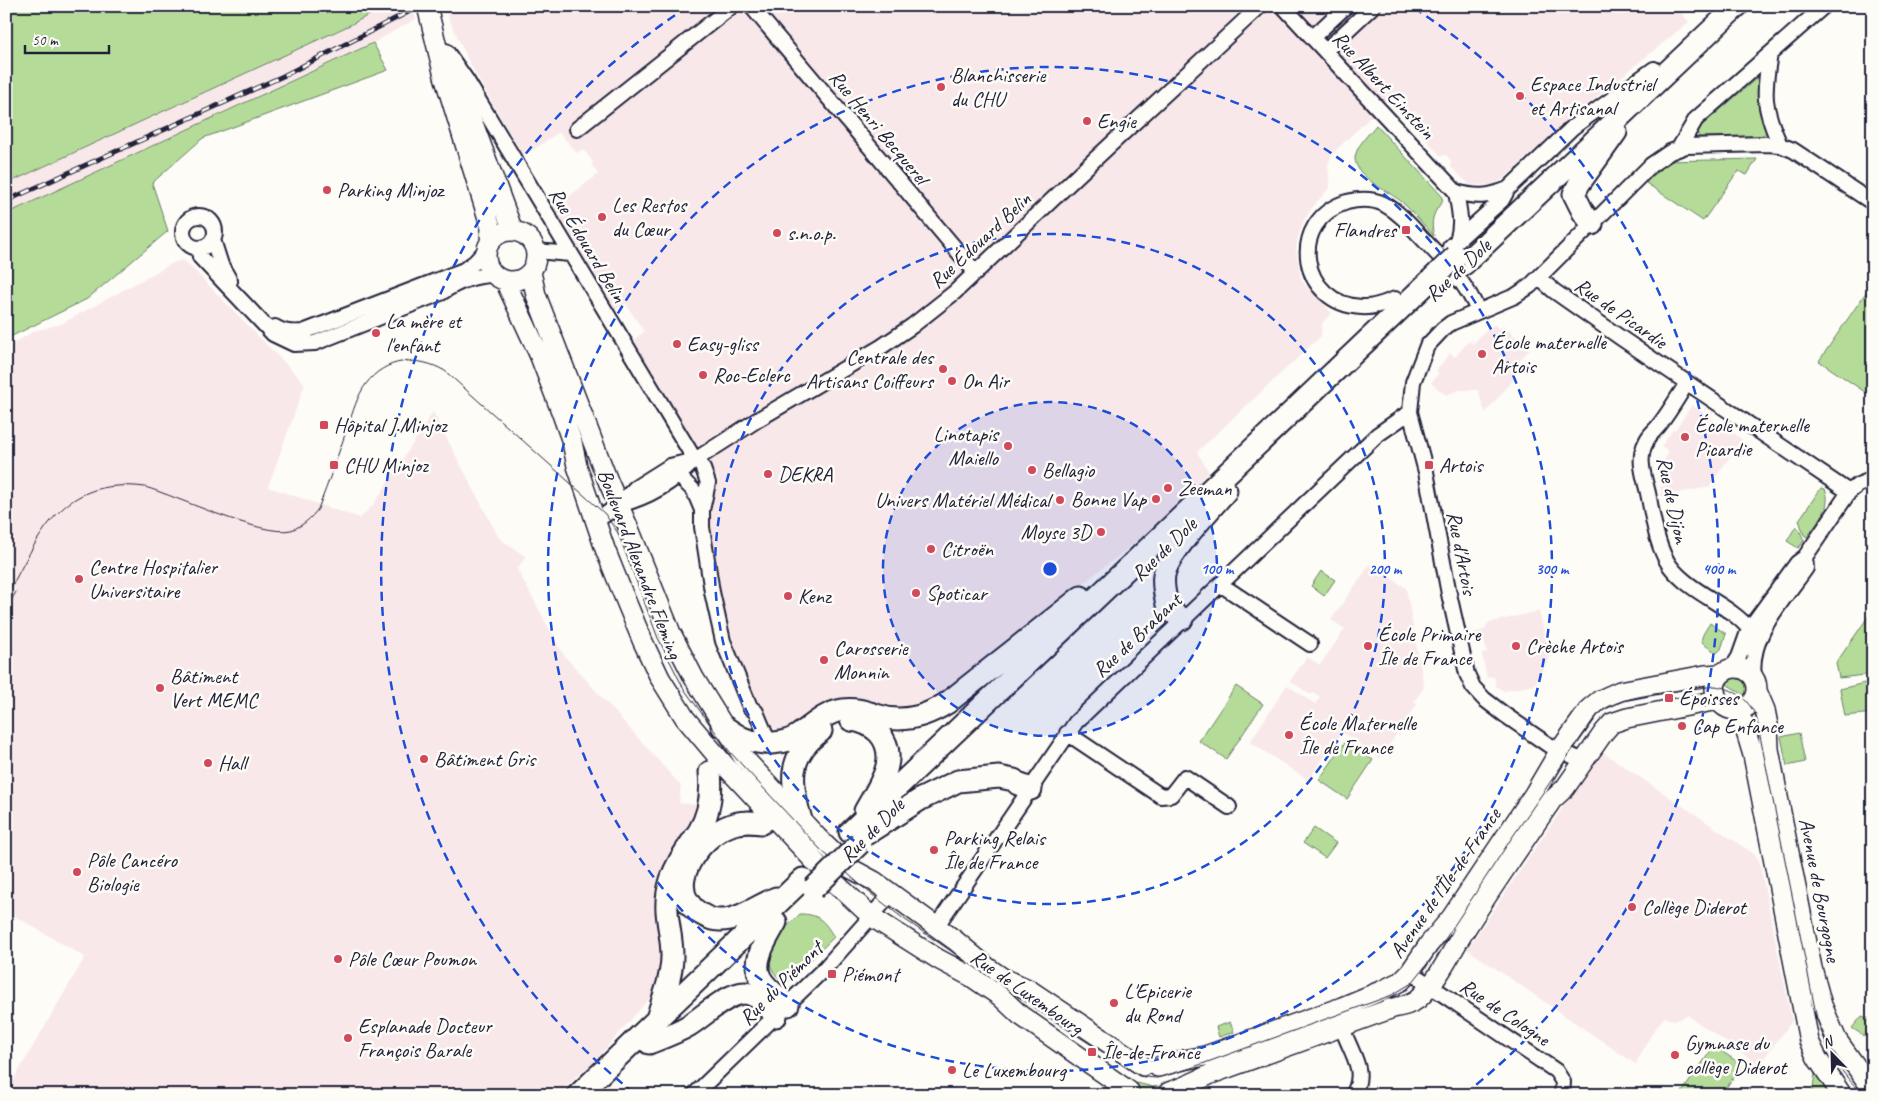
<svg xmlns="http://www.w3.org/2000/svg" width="1879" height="1101" font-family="Caveat,sans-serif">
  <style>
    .built { fill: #f9e8ea }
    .green { fill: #b4dc98; stroke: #6b7f6a }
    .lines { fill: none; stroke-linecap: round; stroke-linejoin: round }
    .street-casing { stroke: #22223b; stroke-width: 18 }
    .secondary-casing { stroke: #22223b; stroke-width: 22 }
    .primary-casing { stroke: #22223b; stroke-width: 25 }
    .street { stroke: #fdfcf7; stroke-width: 14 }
    .secondary { stroke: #fdfcf7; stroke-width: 19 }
    .primary { stroke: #fdfcf7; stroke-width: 21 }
    .tram { stroke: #22223b; stroke-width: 1 }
    .rail-casing { stroke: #22223b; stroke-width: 5 }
    .rail { stroke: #fdfcf7; stroke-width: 3; stroke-dasharray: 9; stroke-linecap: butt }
    .primary-bridge-casing { stroke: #22223b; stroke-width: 25; stroke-linecap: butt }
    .primary-bridge { stroke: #fdfcf7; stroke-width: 21 }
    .ring { fill: none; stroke: #1d4ed8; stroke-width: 2.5; stroke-dasharray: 9 6 }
    .poi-dot { fill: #d1495b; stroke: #fdfcf7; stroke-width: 2 }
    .labels { text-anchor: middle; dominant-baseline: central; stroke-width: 5; stroke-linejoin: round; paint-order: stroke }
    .poi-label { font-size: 21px; fill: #22223b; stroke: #fdfcf7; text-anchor: start }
    .street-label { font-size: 21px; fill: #22223b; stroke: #fdfcf7 }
    .centre { fill: #1d4ed8; stroke: #fdfcf7; stroke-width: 2.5 }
    .ring-label { font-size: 15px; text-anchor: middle; font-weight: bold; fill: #1d4ed8; stroke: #fdfcf7; stroke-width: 5; stroke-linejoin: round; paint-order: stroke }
  </style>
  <rect width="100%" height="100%" fill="#fdfcf7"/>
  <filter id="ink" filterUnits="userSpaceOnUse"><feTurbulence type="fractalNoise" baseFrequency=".02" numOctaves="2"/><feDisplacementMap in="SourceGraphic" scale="10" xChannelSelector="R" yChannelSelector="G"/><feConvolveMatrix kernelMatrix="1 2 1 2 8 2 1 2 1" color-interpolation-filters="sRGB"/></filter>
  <g filter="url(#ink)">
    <path class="built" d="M386 6H411L416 19 373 43 6 214V184L350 25Z
      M443 6H1676L1689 22 1573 116 1502 180 1493 185H1470L1450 166 1451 161 1446 155 1441 156 1417 130V125L1421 118 1415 111 1406 115 1401 114 1388 100 1332 154 1328 165 1330 187 1311 209 1303 222 1298 237 1296 249 1301 279 1306 286 1332 313 1322 323 1321 336 1197 452 1209 472 1135 543 925 707 899 715 838 702 787 733 770 727 741 666 726 617 713 550 710 513 718 479 632 341 644 332 626 304 615 310 553 209 598 174 591 164 593 162 583 149 577 153 559 132 523 157 469 62Z
      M183 260 190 266 305 384 268 487 360 518 374 504 433 412 499 538 526 557 517 569 563 654 681 786 679 803 700 805 663 962 655 992 588 1069 581 1072 558 1095H228L220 1090 214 1095H26L10 1086 85 957 6 911V348L34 331 61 324 173 263Z
      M1494 324 1499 329 1503 326 1530 349 1516 364 1513 380 1485 413 1478 390H1459L1446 395 1431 383 1439 373 1436 371 1450 353 1455 357 1469 341 1473 344 1489 326 1491 328Z
      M1692 405 1742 439 1709 487 1662 496 1660 487 1664 486 1666 478 1662 475 1660 467 1669 452 1661 447 1673 429 1675 430Z
      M1370 564 1406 588 1424 687 1414 702 1417 705 1380 758 1342 732 1308 780 1250 742 1287 685 1315 704 1320 697 1314 693 1311 695 1290 681 1307 657 1320 665 1345 629 1331 620Z
      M1539 611 1550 657 1548 661 1534 685 1504 691 1496 686 1494 676 1487 678 1482 654 1487 652 1483 637 1474 639 1473 633 1484 630 1488 623Z
      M1601 751 1754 854 1759 860 1792 1021 1759 1065 1687 1015 1680 1019 1673 1020 1664 1017 1651 1035 1637 1061V1065L1467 949Z"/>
    <path class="green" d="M6 6H312L315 12 327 6H386L350 25 6 184Z
      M373 43 388 70 203 138 152 183 168 231 87 299 6 339V214Z
      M1758 77C1758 89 1757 102 1760 114 1762 121 1768 125 1766 133L1761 136 1699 137 1697 132 1699 128Z
      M1376 125 1441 195 1443 201C1433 212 1430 221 1434 236 1423 224 1413 212 1402 202 1389 191 1355 178 1355 158 1356 146 1369 134 1376 125Z
      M1757 159 1747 175 1738 171 1703 221 1646 183 1667 161Z
      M1873 282V396H1871L1819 361Z
      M1821 488 1825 489C1833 507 1817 523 1807 537L1804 535 1799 520Z
      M1796 526 1800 531 1804 541 1798 548 1787 541Z
      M1321 571 1335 580 1324 596 1311 586Z
      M1870 614 1873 616V674L1839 678 1836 663Z
      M1710 623 1726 634 1721 649 1717 653C1698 641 1698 642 1710 623Z
      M1734 678C1745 679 1751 687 1747 697L1725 683Z
      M1873 681V713L1845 716 1840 689Z
      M1236 686 1263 704 1226 759 1199 741Z
      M1799 733 1805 762 1787 766 1781 737Z
      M1346 741 1373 760 1347 799 1319 780Z
      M1314 828 1336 843 1325 858 1303 843Z
      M800 914C819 914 824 921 834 937L789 981C782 980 777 978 773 971 760 947 784 930 800 914Z
      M1862 1016 1873 1020V1042L1852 1028Z
      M1230 1022 1234 1032 1219 1037 1216 1027Z
      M1714 1046 1742 1065 1721 1095H1680Z
      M1816 1066 1837 1095H1812Z
      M1137 1083 1153 1087 1160 1086 1156 1095H1140L1137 1090Z"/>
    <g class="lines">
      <g class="street-casing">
        <path id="street" d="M751 6 976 273
          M1283 6 1456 192C1459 210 1463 223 1457 241
          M1312 38 1346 6
          M446 51 467 81 695 460 702 466 708 483 702 510V527L712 592 723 641 750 707 756 712 769 743
          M1325 51 1373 6
          M1770 54C1763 94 1763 107 1780 145
          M577 129 732 6
          M1679 148 1696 119 1824 6
          M1456 192C1477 198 1488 197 1508 189
          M183 232a16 16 0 1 1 32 0a16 16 0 1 1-32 0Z
          M213 240 221 265 230 281
          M1450 247 1502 200 1508 189 1573 127 1654 69
          M199 249 200 257 273 334 294 344 315 343 441 293C457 282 475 275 494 275
          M536 251 570 254
          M1539 278 1554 291 1621 338 1849 492
          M1395 299C1385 303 1374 308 1362 307 1300 305 1286 221 1347 202 1359 199 1373 199 1384 204 1399 212 1410 225 1421 237 1443 260 1466 282 1478 311
          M275 327C284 333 293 333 303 332L464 270 475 262 486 250
          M1687 383C1678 397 1670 411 1660 424 1655 431 1649 434 1646 442 1637 459 1644 476 1648 493 1653 517 1656 546 1670 566 1691 594 1731 605 1750 630 1754 636 1754 645 1754 652
          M679 476 694 491 702 510
          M619 505C650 497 673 483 694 461
          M596 521 619 505 635 488 670 466 695 460 757 420 881 347 912 326 955 292 1093 161 1260 6
          M1220 584 1310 644
          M1732 668 1739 657 1749 629 1797 563 1805 557 1849 492 1858 485 1873 479
          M1754 677C1748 635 1784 600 1806 568L1805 557
          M1067 733 1161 796 1171 795 1185 777 1229 807
          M1583 761 1547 744 1505 715 1484 699 1473 687 1467 674 1449 594 1426 472 1410 412 1413 382 1427 346 1443 329 1451 323 1515 296 1530 286 1651 165 1670 152 1686 146 1767 144 1780 145 1793 150 1873 203
          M936 927 1076 722 1377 435 1410 412
          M1410 972 1556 1071 1563 1082 1562 1095
          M1345 1035C1354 1058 1366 1072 1353 1095
          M694 1095 826 967 891 894"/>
      </g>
      <g class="secondary-casing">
        <path id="secondary" d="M427 6 444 76 491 228 490 241
          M453 69 513 231
          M486 256a25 25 0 1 1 50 0a25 25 0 1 1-50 0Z
          M531 272 536 295 608 481 630 531 671 633 694 678 743 757 818 838 848 867 874 881 956 941 987 967 1003 978 1028 989 1143 1066
          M505 281 539 354 561 411 572 442 577 466 605 549 623 594 643 642 660 678 685 718 728 769 832 880 872 917 938 959 970 976 1001 997 1020 1015 1129 1091
          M1715 689a21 21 0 1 1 42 0a21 21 0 1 1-42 0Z
          M1757 691 1765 710 1768 725 1769 749 1779 802 1812 968 1822 1005 1837 1040 1870 1086
          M1736 710 1743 722 1753 755 1809 1041 1817 1058 1842 1095
          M1158 1067 1184 1060 1205 1056 1342 1007 1383 990 1401 981 1410 972 1429 944 1451 918 1534 794 1560 750 1590 708 1600 700 1620 691 1705 675 1721 674
          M1169 1092C1184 1087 1197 1081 1211 1074L1393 1008C1402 1006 1410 1005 1418 999 1440 979 1451 951 1467 927 1494 884 1523 842 1552 800L1565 788 1604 732 1612 723 1627 718 1713 701 1719 702"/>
      </g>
      <g class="primary-casing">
        <path id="primary" d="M1592 224 1583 212 1574 194 1579 184 1616 132
          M1464 264 1737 6
          M1182 619 1168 609C1166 598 1162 587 1164 575 1168 553 1210 510 1226 491
          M851 720C862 721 871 725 879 733 901 758 878 787 865 811
          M722 726C730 730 737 736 745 739 762 745 786 745 800 734 814 724 825 713 842 710 855 708 864 711 876 715 902 724 925 717 947 703L1081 597
          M801 820C790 783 787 756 821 731
          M762 823C751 822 741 821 731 825 699 836 660 890 701 914 706 917 712 920 719 920 738 921 759 905 776 898
          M850 832 1439 272
          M866 834 921 799 958 781 999 777 1014 780 1018 784 1031 789
          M776 922C768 937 752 959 760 977 765 988 779 997 788 1005
          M657 1019C663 998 672 977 672 956 672 927 661 912 671 880 677 861 689 847 699 831 710 813 712 792 710 772
          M649 1043C662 1038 676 1033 688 1026 703 1017 727 993 745 993 758 994 768 1007 776 1016
          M578 1095 803 879"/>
      </g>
      <use href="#street" class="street"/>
      <use href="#secondary" class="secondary"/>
      <use href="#primary" class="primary"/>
      <path class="tram" d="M6 597C40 535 60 476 145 487 179 497 262 537 291 530 303 526 311 518 318 509 329 482 338 454 348 426 353 412 357 396 366 384 385 358 418 355 445 371L605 514 618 533 658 638 684 689 730 752 820 849 865 889 904 919 1042 1013 1137 1074 1144 1077 1157 1078 1191 1068 1392 995 1412 983 1438 950 1511 839 1593 720C1598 715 1602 710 1608 707 1630 694 1689 690 1715 686 1735 689 1747 698 1756 716L1817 1019C1826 1048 1841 1076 1865 1095
        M6 609 16 592"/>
      <g class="rail-casing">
        <path id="rail" d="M6 201 283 76 420 6"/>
      </g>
      <use href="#rail" class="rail"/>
      <g class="primary-bridge-casing">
        <path id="primary-bridge" d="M1439 272 1456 256
          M813 889 860 843"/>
      </g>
      <use href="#primary-bridge" class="primary-bridge"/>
    </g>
  </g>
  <circle cx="1050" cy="569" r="167" fill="#1d4ed8" fill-opacity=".12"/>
  <g class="ring">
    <circle cx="1050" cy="569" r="167"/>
    <circle cx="1050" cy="569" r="335"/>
    <circle cx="1050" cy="569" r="502"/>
    <path d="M634 1093A669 669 0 0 1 686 8M1414 8A669 669 0 0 1 1466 1093"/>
  </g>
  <g class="poi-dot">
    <circle cx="941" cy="87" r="5"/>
    <circle cx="1520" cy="96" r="5"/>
    <circle cx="1087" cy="121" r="5"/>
    <circle cx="327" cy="190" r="5"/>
    <circle cx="602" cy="217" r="5"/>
    <rect x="1401" y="225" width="10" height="10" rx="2.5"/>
    <circle cx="777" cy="233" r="5"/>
    <circle cx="376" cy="333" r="5"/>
    <circle cx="677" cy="344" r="5"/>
    <circle cx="1482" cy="354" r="5"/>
    <circle cx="943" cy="369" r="5"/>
    <circle cx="703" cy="375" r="5"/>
    <circle cx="952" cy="381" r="5"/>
    <rect x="319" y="420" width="10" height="10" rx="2.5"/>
    <circle cx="1685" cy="437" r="5"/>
    <circle cx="1008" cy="446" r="5"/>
    <rect x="329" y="460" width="10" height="10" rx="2.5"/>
    <rect x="1424" y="460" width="10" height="10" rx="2.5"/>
    <circle cx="1032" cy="470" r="5"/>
    <circle cx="768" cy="474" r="5"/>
    <circle cx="1168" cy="488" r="5"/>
    <circle cx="1156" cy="499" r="5"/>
    <circle cx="1060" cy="500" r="5"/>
    <circle cx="1101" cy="532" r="5"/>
    <circle cx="931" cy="549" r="5"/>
    <circle cx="79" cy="579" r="5"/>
    <circle cx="916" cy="593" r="5"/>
    <circle cx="788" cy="596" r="5"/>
    <circle cx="1368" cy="646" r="5"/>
    <circle cx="1516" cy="646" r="5"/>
    <circle cx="824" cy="660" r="5"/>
    <circle cx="160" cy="688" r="5"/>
    <rect x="1664" y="693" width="10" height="10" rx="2.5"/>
    <circle cx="1682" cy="726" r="5"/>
    <circle cx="1289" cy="735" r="5"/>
    <circle cx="424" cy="759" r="5"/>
    <circle cx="208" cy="763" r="5"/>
    <circle cx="934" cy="850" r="5"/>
    <circle cx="77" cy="872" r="5"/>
    <circle cx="1632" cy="907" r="5"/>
    <circle cx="338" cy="959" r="5"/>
    <rect x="827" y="969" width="10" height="10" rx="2.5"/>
    <circle cx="1114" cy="1003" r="5"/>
    <circle cx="348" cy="1038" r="5"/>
    <rect x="1087" y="1047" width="10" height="10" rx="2.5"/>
    <circle cx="1675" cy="1055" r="5"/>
    <circle cx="952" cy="1070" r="5"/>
  </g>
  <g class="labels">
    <g class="poi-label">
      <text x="951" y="75">Blanchisserie<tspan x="951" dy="24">du CHU</tspan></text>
      <text x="1530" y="84">Espace Industriel<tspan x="1530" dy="24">et Artisanal</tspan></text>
      <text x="1097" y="121">Engie</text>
      <text x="337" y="190">Parking Minjoz</text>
      <text x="612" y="205">Les Restos<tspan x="612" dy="24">du Cœur</tspan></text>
      <text x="1396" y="230" text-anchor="end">Flandres</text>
      <text x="787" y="233">s.n.o.p.</text>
      <text x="386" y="321">La mère et<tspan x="386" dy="24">l'enfant</tspan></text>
      <text x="1492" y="342">École maternelle<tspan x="1492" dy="24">Artois</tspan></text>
      <text x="687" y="344">Easy-gliss</text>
      <text x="933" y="357" text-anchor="end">Centrale des<tspan x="933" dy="24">Artisans Coiffeurs</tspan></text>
      <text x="713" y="375">Roc-Eclerc</text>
      <text x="962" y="381">On Air</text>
      <text x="334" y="425">Hôpital J.Minjoz</text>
      <text x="1695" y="425">École maternelle<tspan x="1695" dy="24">Picardie</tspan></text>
      <text x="998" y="434" text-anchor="end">Linotapis<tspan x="998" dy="24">Maiello</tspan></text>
      <text x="344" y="465">CHU Minjoz</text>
      <text x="1439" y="465">Artois</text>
      <text x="1042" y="470">Bellagio</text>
      <text x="778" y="474">DEKRA</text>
      <text x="1178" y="488">Zeeman</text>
      <text x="1146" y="499" text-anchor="end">Bonne Vap</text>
      <text x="1050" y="500" text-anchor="end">Univers Matériel Médical</text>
      <text x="1091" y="532" text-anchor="end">Moyse 3D</text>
      <text x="941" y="549">Citroën</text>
      <text x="89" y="567">Centre Hospitalier<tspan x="89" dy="24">Universitaire</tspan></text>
      <text x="926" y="593">Spoticar</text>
      <text x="798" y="596">Kenz</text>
      <text x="1378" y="634">École Primaire<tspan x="1378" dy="24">Île de France</tspan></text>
      <text x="1526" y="646">Crèche Artois</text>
      <text x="834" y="648">Carosserie<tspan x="834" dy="24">Monnin</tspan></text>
      <text x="170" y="676">Bâtiment<tspan x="170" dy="24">Vert MEMC</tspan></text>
      <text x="1679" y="698">Époisses</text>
      <text x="1299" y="723">École Maternelle<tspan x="1299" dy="24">Île de France</tspan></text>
      <text x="1692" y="726">Cap Enfance</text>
      <text x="434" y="759">Bâtiment Gris</text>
      <text x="218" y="763">Hall</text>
      <text x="944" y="838">Parking Relais<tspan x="944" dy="24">Île de France</tspan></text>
      <text x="87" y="860">Pôle Cancéro<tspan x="87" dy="24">Biologie</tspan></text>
      <text x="1642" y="907">Collège Diderot</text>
      <text x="348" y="959">Pôle Cœur Poumon</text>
      <text x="842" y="974">Piémont</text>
      <text x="1124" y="991">L'Epicerie<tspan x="1124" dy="24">du Rond</tspan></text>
      <text x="358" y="1026">Esplanade Docteur<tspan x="358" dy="24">François Barale</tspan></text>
      <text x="1685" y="1043">Gymnase du<tspan x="1685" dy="24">collège Diderot</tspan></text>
      <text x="1102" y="1052">Île-de-France</text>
      <text x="962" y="1070">Le Luxembourg</text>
    </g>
    <g class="street-label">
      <text transform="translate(1384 85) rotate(47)">Rue Albert Einstein</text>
      <text transform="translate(879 127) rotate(50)">Rue Henri Becquerel</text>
      <text transform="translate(980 240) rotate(-43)">Rue Édouard Belin</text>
      <text transform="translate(588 245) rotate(59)">Rue Édouard Belin</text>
      <text transform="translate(1458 270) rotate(-43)">Rue de Dole</text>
      <text transform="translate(1621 313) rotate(35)">Rue de Picardie</text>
      <text transform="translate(1673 500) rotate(78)">Rue de Dijon</text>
      <text transform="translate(1164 549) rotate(-44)">Rue de Dole</text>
      <text transform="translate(1462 553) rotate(79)">Rue d'Artois</text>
      <text transform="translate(640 564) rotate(69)">Boulevard Alexandre Fleming</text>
      <text transform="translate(1137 635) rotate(-43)">Rue de Brabant</text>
      <text transform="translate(872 830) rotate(-45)">Rue de Dole</text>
      <text transform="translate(1445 883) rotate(-55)">Avenue de l’Île-de-France</text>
      <text transform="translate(1820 890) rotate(79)">Avenue de Bourgogne</text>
      <text transform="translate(781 983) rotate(-45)">Rue du Piémont</text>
      <text transform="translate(1027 992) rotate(35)">Rue de Luxembourg</text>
      <text transform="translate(1505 1012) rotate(34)">Rue de Cologne</text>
    </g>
  </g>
  <circle cx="1050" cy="569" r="8" class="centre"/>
  <g class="ring-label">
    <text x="1217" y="574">100 m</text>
    <text x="1385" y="574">200 m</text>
    <text x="1552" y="574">300 m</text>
    <text x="1719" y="574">400 m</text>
  </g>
  <rect width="1879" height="1101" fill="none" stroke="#fdfcf7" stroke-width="25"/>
  <rect x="12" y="12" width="1854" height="1076" fill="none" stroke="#22223b" stroke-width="2" filter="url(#ink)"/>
  <g transform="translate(1832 1054) rotate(337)" stroke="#fdfcf7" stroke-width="4" paint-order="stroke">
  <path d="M0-4L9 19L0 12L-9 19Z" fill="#22223b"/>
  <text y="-8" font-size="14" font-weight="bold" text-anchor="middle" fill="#22223b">N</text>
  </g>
  <path d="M25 45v8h84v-8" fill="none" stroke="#22223b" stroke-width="2.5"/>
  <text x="32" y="45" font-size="15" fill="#22223b" stroke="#fdfcf7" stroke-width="4" paint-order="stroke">50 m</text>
</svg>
